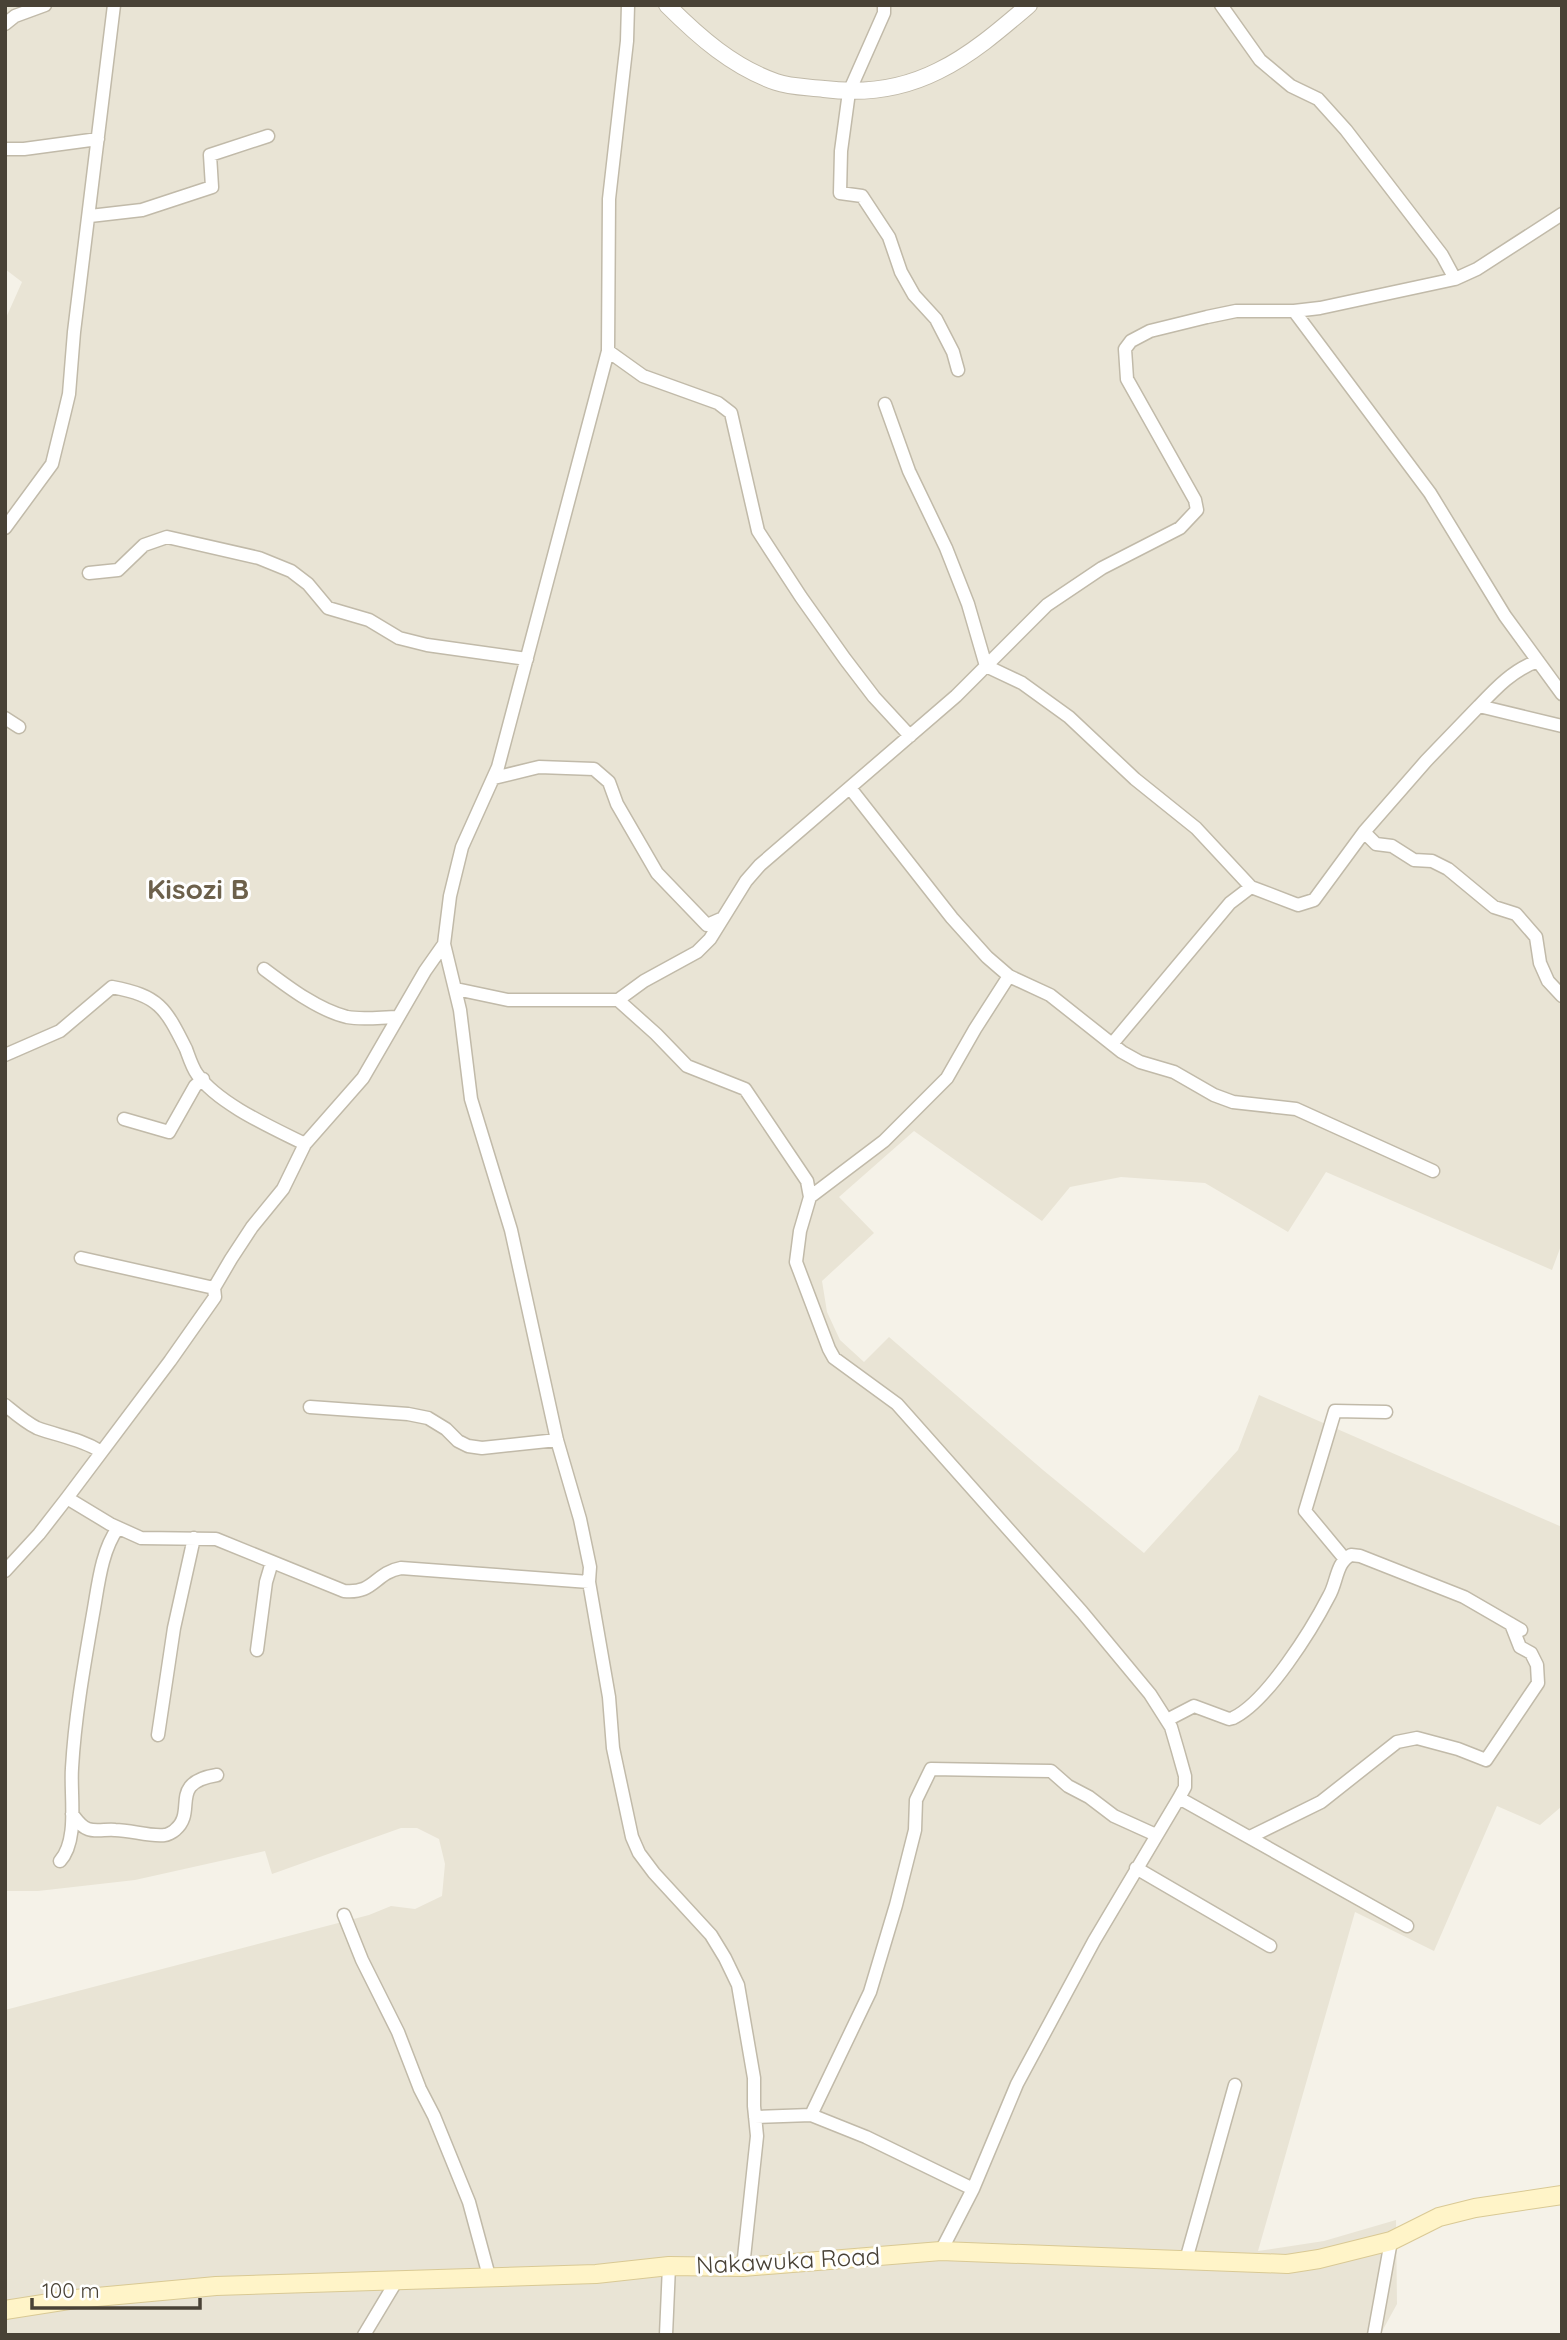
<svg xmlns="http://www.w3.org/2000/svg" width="1567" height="2340" font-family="Quicksand,sans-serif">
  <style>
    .residential { fill: #e9e4d5 }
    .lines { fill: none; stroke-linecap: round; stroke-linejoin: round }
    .minor-casing { stroke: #c1baa9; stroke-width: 15 }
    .tertiary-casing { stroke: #c1baa9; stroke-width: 18 }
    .secondary-casing { stroke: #d9c994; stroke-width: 20 }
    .minor { stroke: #fff; stroke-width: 12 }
    .tertiary { stroke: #fff; stroke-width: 16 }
    .secondary { stroke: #fff4c8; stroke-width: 18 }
    .labels { text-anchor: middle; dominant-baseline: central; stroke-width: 6; stroke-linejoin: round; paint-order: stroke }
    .street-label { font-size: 24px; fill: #494236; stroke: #fff }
    .quarter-label { font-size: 28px; font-weight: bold; fill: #6d614c; stroke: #fff }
  </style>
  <rect width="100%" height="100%" fill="#f5f2e8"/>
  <path class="residential" d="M5 5H1562V1243L1552 1270 1326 1172 1288 1232 1205 1183 1121 1177 1070 1187 1042 1221 914 1131 839 1197 874 1233 822 1281 827 1312 840 1340 864 1362 889 1337 1043 1470 1144 1553 1238 1450 1259 1395 1562 1527V1806L1540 1825 1497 1806 1434 1951 1355 1912 1258 2251 1324 2241 1396 2220 1397 2304 1380 2335H5V2010L369 1915 391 1906 415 1909 442 1896 445 1864 439 1839 417 1828H401L272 1874 265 1851 135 1880 38 1891H5V320L22 282 5 269Z"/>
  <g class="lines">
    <g class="minor-casing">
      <path id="minor" d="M628 5 627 41 609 199 608 351 498 767 462 847 450 896 444 944 460 1010 471 1099 511 1230 557 1440 580 1519 590 1567 589 1582 609 1697 613 1748 632 1837 639 1853 654 1873 711 1935 725 1958 738 1985 754 2078V2106L757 2136 743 2267
        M884 5V13L849 92 841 151 840 193 862 196 889 237 901 272 914 295 936 319 953 352 958 370
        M1221 5 1260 60 1291 86 1318 99 1346 130 1442 255 1455 279
        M5 24 15 16 45 5
        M5 149H24L98 139
        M90 216 142 210 212 187 210 155 268 136
        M1294 311 1430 493 1505 616 1562 694
        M608 351 643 376 718 403 731 413 758 531 801 597 845 659 874 697 910 736
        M885 404 909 471 946 548 968 604 986 666 1022 683 1069 717 1135 779 1196 828 1251 887
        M5 528 52 464 64 415 69 394 74 332 114 5
        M89 573 118 570 144 545 167 537 259 558 291 571 308 584 328 608 369 620 399 638 427 645 527 659
        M1479 706C1496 688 1514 669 1538 661
        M5 718 19 727
        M494 778 539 767 594 769 609 782 617 804 657 873 707 925 723 918
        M850 788 952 918 987 957 1009 976 1050 995 1122 1052 1140 1062 1174 1072 1214 1095 1233 1102 1296 1109 1433 1171
        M1364 832 1376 844 1392 846 1414 860 1432 861 1448 869 1494 907 1516 914 1536 937 1540 963 1548 981 1562 996
        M264 969C288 987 318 1010 347 1017 363 1020 382 1017 398 1017
        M456 989 508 1000H618L644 981 697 952 710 939 746 881 760 865 956 696 1047 605 1102 568 1180 528 1197 510 1195 500 1127 379 1125 349 1131 341 1150 331 1207 317 1236 311H1294L1320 308 1455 279 1477 269 1562 214
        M618 1000 656 1034 687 1066 745 1089 807 1181 810 1197 800 1231 796 1262 829 1349 834 1358 897 1404 1082 1612 1150 1694 1171 1727 1178 1751 1185 1776V1787L1179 1798 1094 1941 1017 2084 973 2189 941 2251
        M1112 1044 1230 903 1251 887 1298 905 1314 900 1364 832 1426 761 1479 706 1562 726
        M5 1055 60 1031 112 987C159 996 165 1007 186 1049 189 1057 192 1067 197 1074 218 1104 273 1128 305 1144
        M124 1119 169 1132 195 1086 203 1079
        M810 1197 884 1141 947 1078 975 1029 1009 976
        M81 1258 214 1288
        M5 1405C16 1414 25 1422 37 1428 59 1436 81 1439 100 1451
        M310 1407 408 1414 428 1418 446 1429 458 1441 468 1446 482 1448 557 1440
        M67 1498 110 1524 141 1538 216 1539 344 1591C375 1594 374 1573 401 1568L589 1582
        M1344 1558 1305 1511 1335 1411 1386 1412
        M5 1571 39 1534 67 1498 170 1361 215 1297 214 1288 231 1259 252 1227 283 1189 305 1144 363 1078 425 971 444 944
        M257 1650 266 1582 272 1562
        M1167 1720 1194 1706 1229 1719 1233 1718C1267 1702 1312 1629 1329 1596 1337 1583 1336 1562 1351 1555L1360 1556 1464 1597 1521 1630
        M158 1735 174 1628 194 1538
        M1179 1798 1407 1926
        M72 1814C76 1819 81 1827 88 1829 95 1832 107 1829 115 1830 131 1830 150 1837 165 1835 167 1835 173 1832 175 1830 198 1811 167 1783 217 1775
        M1250 1837 1321 1802 1397 1742 1417 1738 1458 1749 1486 1760 1538 1683 1537 1665 1531 1653 1520 1647 1511 1624
        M60 1861C79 1840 70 1795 72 1768 75 1716 84 1666 93 1614 98 1587 101 1551 118 1528
        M1136 1868 1270 1946
        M344 1915 362 1960 398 2032 420 2089 434 2116 469 2202 489 2276
        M811 2115 870 1992 896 1905 915 1830 916 1800 931 1769 1051 1771 1068 1786 1089 1797 1114 1816 1156 1835
        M755 2117 811 2115 866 2137 973 2189
        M1186 2260 1235 2085
        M364 2335 397 2280
        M666 2335 669 2266
        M1374 2335 1391 2241"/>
    </g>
    <g class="tertiary-casing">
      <path id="tertiary" d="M667 5C699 37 733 67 776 82 790 87 808 87 824 89 863 94 902 89 938 71 971 55 1001 29 1029 5"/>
    </g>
    <g class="secondary-casing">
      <path id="secondary" d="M5 2310 75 2299 216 2286 596 2274 669 2266 743 2267 941 2251 1287 2264 1319 2259 1391 2241 1439 2217 1475 2208 1562 2195"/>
    </g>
    <use href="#minor" class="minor"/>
    <use href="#tertiary" class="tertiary"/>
    <use href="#secondary" class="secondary"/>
  </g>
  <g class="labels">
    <g class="street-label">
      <text transform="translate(788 2260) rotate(-3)">Nakawuka Road</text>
    </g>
    <g class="quarter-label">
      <text x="198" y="888">Kisozi B</text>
    </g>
  </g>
  <rect width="1567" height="2340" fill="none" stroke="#494236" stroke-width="14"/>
  <path d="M32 2298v10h168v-10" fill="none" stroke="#494236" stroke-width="3.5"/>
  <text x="42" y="2298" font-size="21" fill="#494236" stroke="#ffffff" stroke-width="5" paint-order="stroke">100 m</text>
</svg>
